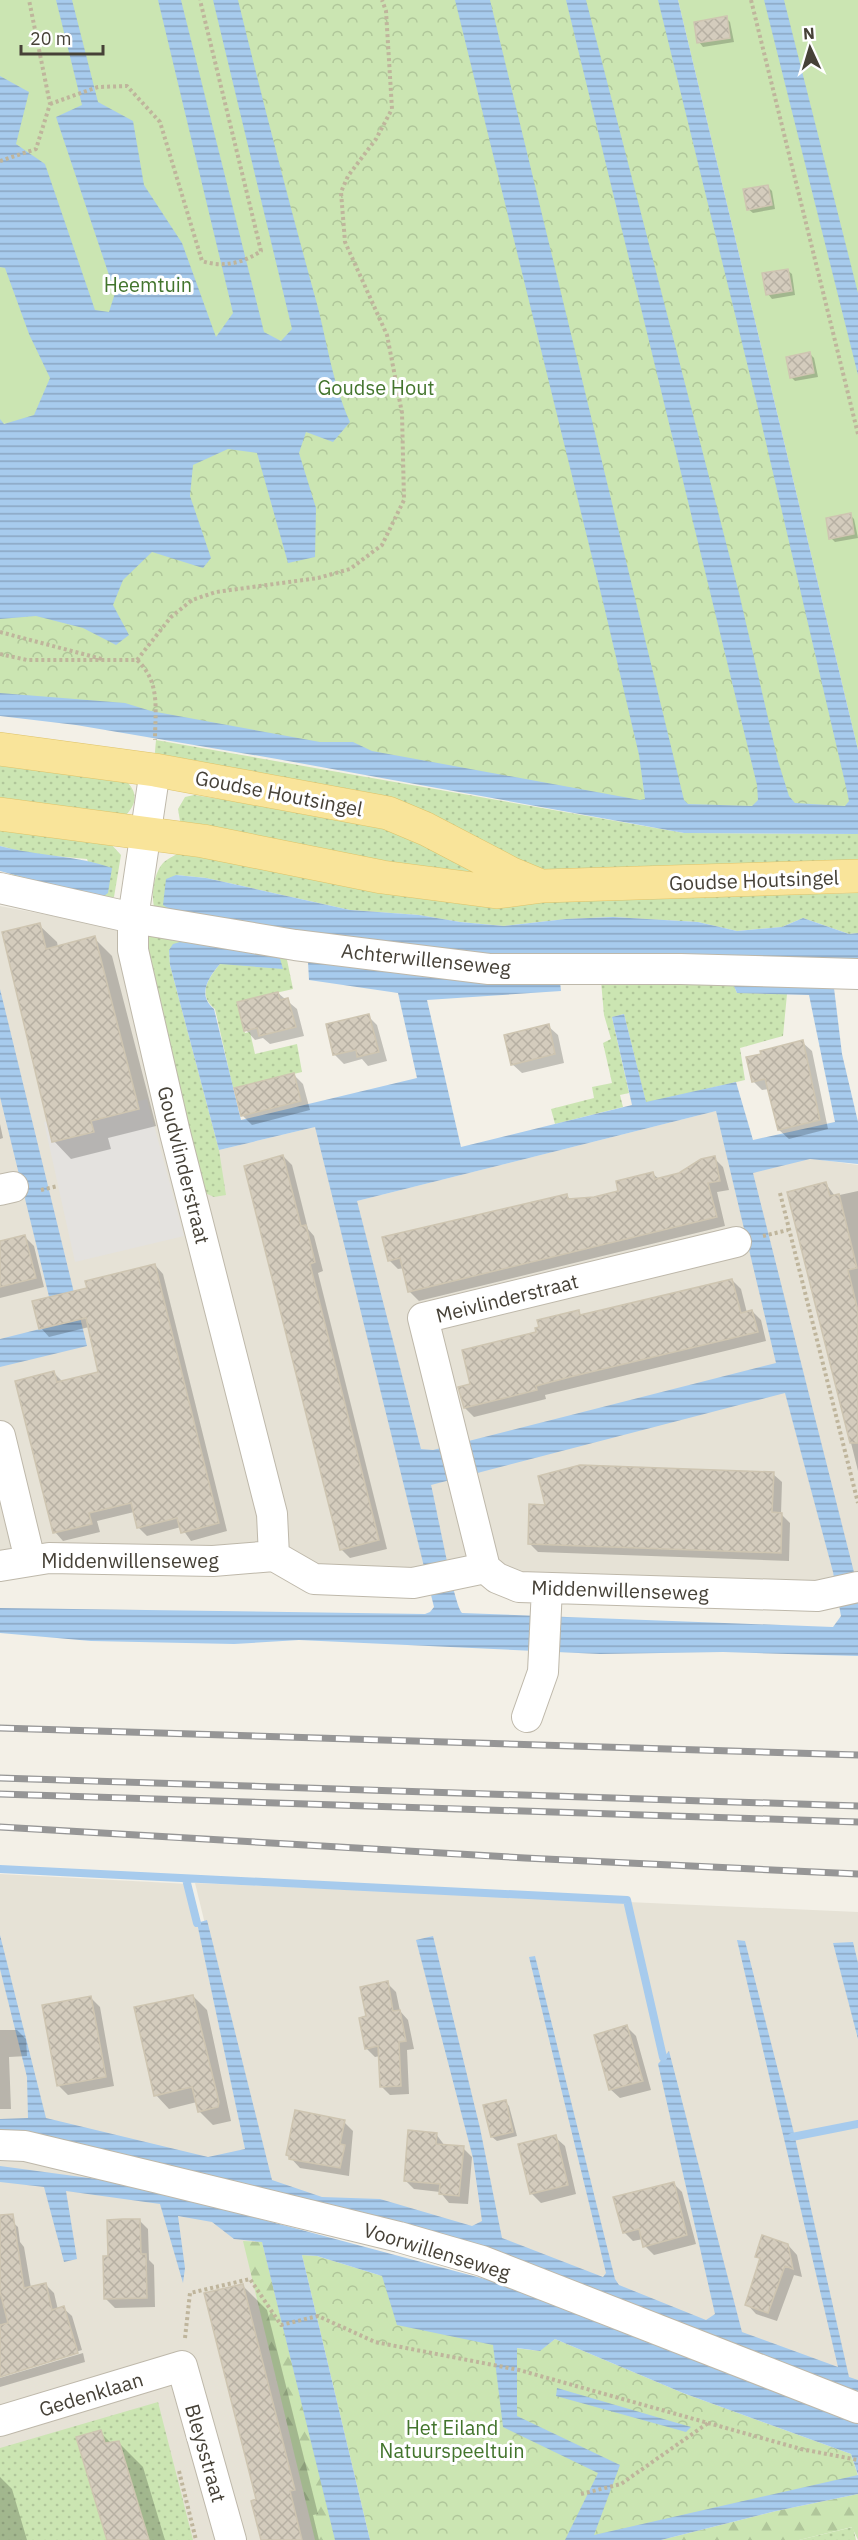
<svg xmlns="http://www.w3.org/2000/svg" width="858" height="2540" font-family="'IBM Plex Sans',sans-serif">
  <style>
    .residential { fill: #e6e2d6 }
    .grass { fill: url(#grass-dots) }
    .forest { fill: url(#forest-firs) }
    .park { fill: url(#park-crowns) }
    .garden { fill: #cbe5b2 }
    .parking { fill: #e4e2df }
    .water { fill: url(#water-rules); fill-rule: evenodd }
    .shadow { fill: #0003 }
    .lines { fill: none; stroke-linecap: round; stroke-linejoin: round }
    .stream { stroke: #a7cbed; stroke-width: 8 }
    .building { fill: url(#building-cross-hatch); stroke: #cec5b1; stroke-width: 1.5 }
    .minor-casing { stroke: #beb8aa; stroke-width: 32 }
    .major-casing { stroke: #dec36a; stroke-width: 34 }
    .path { stroke: #bfb59c; stroke-width: 4; stroke-dasharray: 3 3; stroke-linecap: butt }
    .minor { stroke: #fff; stroke-width: 30 }
    .major { stroke: #f9e49a; stroke-width: 33 }
    .rail-casing { stroke: #969696; stroke-width: 7 }
    .rail { stroke: #fff; stroke-width: 4.5; stroke-dasharray: 14; stroke-linecap: butt }
    .labels { text-anchor: middle; dominant-baseline: central; stroke-width: 6; stroke-linejoin: round; paint-order: stroke }
    .park-label { font-size: 20px; fill: #43752d; stroke: #fff }
    .street-label { font-size: 20px; fill: #464137; stroke: #fff }
  </style>
  <defs>
    <pattern id="grass-dots" width="8" height="8" patternUnits="userSpaceOnUse" patternTransform="scale(1.5)"><rect width="8" height="8" fill="#cbe5b2"/><path d="M2 2h.1M6 6h.1" fill="none" stroke="#b0c69a" stroke-width="1.8" stroke-linecap="round"/></pattern>
    <pattern id="forest-firs" width="22" height="20" patternUnits="userSpaceOnUse" patternTransform="scale(1.5)"><rect width="22" height="20" fill="#cbe5b2"/><path d="M5 1l3.5 6h-7zM16 11l3.5 6h-7z" fill="#b0c69a"/></pattern>
    <pattern id="park-crowns" width="20" height="18" patternUnits="userSpaceOnUse" patternTransform="scale(1.5)"><rect width="20" height="18" fill="#cbe5b2"/><path d="M2 6a3 3 0 1 1 6 0M12 15a3 3 0 1 1 6 0" fill="none" stroke="#b0c69a"/></pattern>
    <pattern id="water-rules" width="6" height="5" patternUnits="userSpaceOnUse" patternTransform="scale(1.5)"><rect width="6" height="5" fill="#a7cbed"/><path d="M0 2.5h6" fill="none" stroke="#8aa6c1"/></pattern>
    <pattern id="building-cross-hatch" width="8" height="8" patternUnits="userSpaceOnUse" patternTransform="scale(1.5)"><rect width="8" height="8" fill="#d4ccbd"/><path d="M0 0l8 8M0 8l8-8" fill="none" stroke="#b7b0a3"/></pattern>
  </defs>
  <rect width="100%" height="100%" fill="#f3f0e7"/>
  <path class="residential" d="M0 906 153 935 219 1150 315 1127 357 1201 716 1111 744 1149 858 1165V1582L0 1557Z
    M0 1874 189 1884 250 2172 335 2540H0Z
    M195 1883 858 1912V2385L268 2183Z"/>
  <path class="grass" d="M156 740 684 833 858 834V865L546 871 154 763Z
    M0 758 120 775C135 788 141 799 126 815L0 805Z
    M194 795 378 824 487 873 474 875 194 831 180 821 178 809 185 797Z
    M0 821 109 842 121 855 114 897 106 900 11 881 12 874 101 898 87 859 32 854 0 846Z
    M184 850 610 898 858 893V933L849 934 803 918 782 927 737 931 698 922 613 917 566 919 504 926 460 922 419 915 350 910 206 878 176 875 174 912 156 913C150 900 153 874 163 863 168 858 178 854 184 850Z
    M153 931 286 955 293 989 237 1002 245 1033 250 1032 255 1054 297 1044 302 1072 233 1088 215 1009C197 995 208 978 220 964H236L169 950 170 965 219 1150 226 1195 214 1197 205 1193 146 955 147 936Z
    M731 979 737 993 787 994 783 1036 740 1048 745 1080 646 1103 624 1014 612 1017 629 1093 620 1095 623 1107 555 1124 551 1109 594 1098 592 1087 612 1083 603 1043 611 1039 604 1015 601 981Z
    M158 2402 193 2540H0V2448Z
    M853 2527 856 2540H799Z"/>
  <path class="forest" d="M243 2241 262 2242 336 2540H315Z
    M858 2494V2540L852 2527 799 2540H661L776 2511Z"/>
  <path class="park" d="M0 0H670L858 820 539 799 0 704Z
    M302 2255 317 2256 382 2276 493 2345 539 2351 555 2339 683 2393 851 2454 858 2476 581 2540H370Z"/>
  <path class="garden" d="M0 0H229L328 401 0 463Z
    M678 0H858V750Z"/>
  <path class="parking" d="M147 1099 184 1236 75 1262 44 1122Z"/>
  <path class="water" d="M56 0H72L98 102 133 121 144 185 182 243 216 337 233 313 158 0H181L264 332 281 341 292 329 213 0H238C263 102 289 203 317 304 328 346 332 381 350 422L333 442 306 432 299 453 316 508 315 557 288 563 257 453 228 449 193 465 190 496 211 558 203 568 152 552 123 580 113 605 129 635 116 645 83 628 36 616 0 619V419L4 424 34 415 50 378 29 334 5 268 0 267V76L29 92 16 144 45 164 95 310 109 312 115 293 56 117 82 105Z
    M455 0H490L684 800 688 804 752 806 758 800 757 785 566 0H586L739 593 778 761 789 796 795 803 845 806 849 801 846 787 757 404 658 0H678L858 750V834L684 833 277 759 76 725 0 716V693L125 703 151 711 320 742H353L372 751 640 800 645 799 639 755 604 606Z
    M764 0H784L858 293V375Z
    M0 846C37 856 76 855 112 868L108 893 101 898 0 871Z
    M176 875 206 878 350 910 419 915 460 922 504 926 566 919 613 917 698 922 737 931 782 927 803 918 849 934 858 933V959L486 957 348 943 174 912 163 905 166 879Z
    M180 942 279 955 283 969 220 964C208 978 197 995 214 1009L241 1120 417 1078 398 993 309 980 308 962 560 982 561 991 427 1000 461 1147 632 1105 612 1017 624 1014 646 1102 736 1082 753 1140 835 1122 809 995 737 993 731 979 834 988 842 1054 858 1122V1164L810 1159 753 1173 858 1588V1656L723 1652 600 1654 299 1640 234 1644 91 1641 0 1633V1608L425 1614 430 1612 434 1607 315 1127 219 1150 170 965 169 950 173 944ZM716 1111 776 1363 433 1450 421 1449 357 1201ZM785 1393 833 1572 841 1616 833 1627 462 1613C454 1606 436 1504 431 1485Z
    M0 989 87 1346 0 1367V1339L56 1325 0 1097Z
    M207 1920 272 2180 322 2197 380 2199 472 2226 482 2221 473 2158 416 1940 433 1936 480 2128 502 2238 603 2277 606 2273 529 1957 535 1956 615 2279 619 2285 706 2320 715 2314 658 2064 669 2051 742 2332 838 2367 737 1940 745 1941 793 2129 849 2377 858 2380V2394L497 2254 0 2134V2119L28 2118 27 2077 0 1969V1935L46 2118 208 2157 245 2149 197 1923Z
    M853 1942 858 1963V2039L833 1943Z
    M0 2166 126 2183 571 2302 858 2416V2494L776 2511 661 2540H565L598 2473 503 2427 493 2345 397 2325 382 2276 317 2256 302 2255 370 2540H335L262 2242 234 2239 212 2222 178 2216 185 2268 183 2283 160 2204 66 2191 77 2259 64 2262 44 2187 0 2182ZM555 2339 683 2393 851 2454 858 2475 594 2535 620 2465 517 2416V2348L540 2351Z
    M557 2388 691 2427 686 2432 556 2396Z"/>
  <path class="shadow" d="M726 18 730 22 734 42 703 47 699 42Z
    M768 187 772 191 775 209 753 213 748 209Z
    M787 270 792 274 795 295 772 299 768 294Z
    M810 354 814 358 818 377 795 381 791 377Z
    M850 515 854 519 858 538 835 542 831 538Z
    M39 925 57 942 58 947 94 938 112 956 156 1126 108 1138 111 1149 71 1159 54 1141Z
    M278 993 297 1009 304 1036 270 1044 263 1038 255 1040 246 1030Z
    M368 1016 377 1025 387 1061 368 1066 362 1059 344 1064 334 1054Z
    M548 1026 558 1035 564 1063 522 1073 512 1064Z
    M802 1042 812 1051 828 1129 789 1139 779 1130 769 1089 762 1090 753 1081Z
    M294 1075 303 1084 310 1110 252 1125 243 1116Z
    M0 1124 3 1138 0 1139Z
    M283 1156 292 1165 308 1229 314 1236 323 1271 318 1273 387 1549 350 1558 341 1549 246 1165Z
    M714 1158 723 1167 729 1190 717 1192 725 1226 419 1301 409 1291 404 1268 398 1269 389 1260 567 1196 571 1200 594 1198 620 1192 652 1173 659 1179 680 1174Z
    M826 1184 835 1196 858 1191V1471L789 1193Z
    M25 1237 34 1246 44 1287 0 1298V1243Z
    M155 1265 163 1274 227 1531 191 1541 181 1527 147 1536 138 1527 134 1512 97 1521 100 1532 63 1541 55 1532 54 1373 63 1382 100 1373 89 1327 49 1337 41 1328 89 1289Z
    M732 1280 741 1289 747 1313 752 1311 761 1320 766 1341 545 1395 546 1399 474 1417 465 1408 472 1385 537 1333 578 1312 582 1316Z
    M773 1474 782 1482 781 1514 790 1523 789 1561 538 1552 530 1544 547 1506Z
    M387 1983 396 1992 400 2011 408 2020 414 2049 407 2050 409 2094 390 2095 381 2086 380 2056 375 2057 366 2048 368 2017Z
    M193 1996 207 2010 231 2121 213 2125 199 2111 197 2102 169 2109 156 2095Z
    M90 1997 100 2007 114 2086 68 2095 59 2086Z
    M627 2027 636 2036 651 2090 620 2098 610 2089Z
    M0 2030H17L26 2039 27 2056 9 2057 11 2109H0Z
    M505 2101 509 2106 517 2136 497 2141 492 2137Z
    M344 2122 353 2131 349 2176 300 2168 288 2155Z
    M436 2134 445 2146 463 2148 472 2157 468 2204 449 2203 440 2192 414 2189 405 2180Z
    M555 2137 565 2146 576 2194 541 2203 531 2193Z
    M673 2183 682 2192 696 2244 654 2255 645 2246 643 2239 633 2241 624 2232Z
    M9 2219 18 2227 20 2242 24 2247 31 2288 46 2285 54 2293 58 2310 63 2308 72 2316 82 2350 0 2375V2220Z
    M139 2220 148 2229 149 2260 154 2265 155 2307 115 2308 106 2299 109 2257Z
    M788 2245 797 2255 802 2277 794 2275 777 2321 756 2314 747 2304 761 2260 756 2256Z
    M243 2286 267 2310 318 2514 313 2515 319 2540H262Z
    M83 2353 85 2362 0 2387V2378Z
    M100 2432 112 2444 119 2443 143 2467 165 2540H109Z
    M0 2477 12 2489 27 2540H0Z"/>
  <g class="lines">
    <path class="stream" d="M0 1869 627 1900 663 2057
      M186 1879 197 1923
      M792 2137 858 2124"/>
  </g>
  <path class="building" d="M727 16 730 38 697 43 694 22Z
    M768 185 772 205 747 210 743 189Z
    M788 269 792 291 766 295 762 273Z
    M810 352 814 373 790 378 786 357Z
    M851 513 854 534 829 539 826 518Z
    M40 923 46 949 95 936 139 1109 91 1121 94 1132 52 1142 2 932Z
    M278 992 280 1000 288 998 296 1027 259 1036 257 1028 244 1031 237 1002Z
    M369 1014 379 1052 357 1057 356 1050 333 1055 326 1024Z
    M549 1024 555 1054 511 1065 504 1035Z
    M803 1040 820 1120 778 1130 765 1079 752 1082 746 1057 761 1054 760 1051Z
    M294 1073 301 1101 241 1116 234 1088Z
    M283 1155 301 1226 306 1225 315 1262 310 1264 379 1540 340 1550 244 1166Z
    M715 1156 720 1181 708 1183 717 1217 408 1292 400 1258 388 1261 382 1237 567 1194 568 1199 594 1197 618 1191 616 1181 653 1172 655 1179 679 1173 701 1159Z
    M826 1182 830 1196 839 1194 857 1268 848 1270 858 1311V1443H850L787 1192Z
    M25 1235 36 1278 0 1287V1241Z
    M155 1264 219 1523 181 1533 177 1518 137 1528 131 1503 89 1513 92 1524 53 1533 15 1381 54 1371 57 1382 98 1372 86 1318 39 1329 32 1301 87 1288 85 1281Z
    M732 1279 741 1313 752 1310 758 1332 574 1376 536 1386 537 1390 464 1408 458 1387 470 1384 462 1350 536 1332 535 1328 539 1327 537 1320 579 1310 580 1315Z
    M580 1465 774 1472 772 1512 782 1513 781 1553 528 1544 529 1504 545 1505 538 1476Z
    M388 1981 393 2011 400 2010 406 2041 399 2042 401 2086 380 2087 378 2046 365 2049 359 2018 366 2016 360 1987Z
    M193 1995 219 2102 218 2107 198 2112 192 2087 154 2096 134 2007Z
    M91 1996 106 2077 57 2086 42 2005Z
    M627 2025 643 2081 609 2090 594 2035Z
    M506 2100 513 2132 491 2137 483 2105Z
    M295 2110 345 2120 340 2144 345 2145 340 2168 289 2159V2156L286 2155Z
    M408 2130 437 2133 436 2144 464 2146 459 2196 439 2194 440 2184 404 2181Z
    M556 2135 568 2185 530 2194 518 2144Z
    M674 2182 687 2235 643 2247 639 2229 623 2233 613 2197Z
    M13 2214 24 2288 46 2283 52 2310 64 2306 78 2353 0 2377V2325L8 2323 0 2292V2215Z
    M123 2219H140L141 2254H146L147 2298 104 2299 103 2256H108L107 2220Z
    M762 2235 788 2244 793 2269 785 2266 768 2313 745 2305 760 2258 755 2257Z
    M243 2284 295 2490 290 2491 302 2540H261L251 2501 256 2499 204 2293Z
    M101 2430 105 2443 119 2441 149 2540H107L76 2437Z"/>
  <g class="lines">
    <g class="minor-casing">
      <path id="minor" d="M155 770 133 918V950L175 1133 272 1514 274 1556
        M0 888 133 918 295 945 489 969H681L858 974
        M0 1190 13 1187
        M0 1436 30 1560
        M0 1566 49 1558 213 1561 274 1556 314 1579 413 1583 485 1568 497 1578 519 1587 817 1596 858 1587
        M485 1568 423 1318 736 1242
        M527 1717 543 1672 547 1588
        M0 2145 25 2146 154 2177 399 2237 482 2261 858 2408
        M0 2421 182 2366 231 2540"/>
    </g>
    <g class="major-casing">
      <path id="major" d="M0 749 155 770 388 813 426 829 512 874 541 886
        M0 814 203 841 382 877 497 892 543 886 858 876"/>
    </g>
    <path class="path" d="M751 0 858 434
      M50 104 98 87 127 86 160 122 202 261C223 268 243 263 261 251L200 0
      M0 161 36 149 50 104 29 0
      M0 632 102 659
      M0 654 27 660H137C161 682 155 711 155 740
      M137 660 171 617 192 600 216 592 318 578 350 569 382 545 404 500 402 413 387 335 345 242 341 192 348 176 376 139 392 109 386 11 382 0
      M41 1190 58 1186
      M780 1193 858 1503
      M763 1236 788 1230
      M185 2338 190 2293 250 2279 281 2325 318 2316 375 2342 519 2370 801 2449 858 2460
      M179 2471 196 2540
      M581 2494 621 2484 708 2423"/>
    <use href="#minor" class="minor"/>
    <use href="#major" class="major"/>
    <g class="rail-casing">
      <path id="rail" d="M0 1728 858 1755
        M0 1778 858 1806
        M0 1794 858 1822
        M0 1827 525 1858 858 1874"/>
    </g>
    <use href="#rail" class="rail"/>
  </g>
  <g class="labels">
    <g class="park-label">
      <text x="148" y="284">Heemtuin</text>
      <text x="376" y="387">Goudse Hout</text>
      <text x="452" y="2427">Het Eiland<tspan x="452" dy="23">Natuurspeeltuin</tspan></text>
    </g>
    <g class="street-label">
      <text transform="translate(279 793) rotate(11)">Goudse Houtsingel</text>
      <text transform="translate(754 880) rotate(-2)">Goudse Houtsingel</text>
      <text transform="translate(426 959) rotate(6)">Achterwillenseweg</text>
      <text transform="translate(184 1165) rotate(76)">Goudvlinderstraat</text>
      <text transform="translate(507 1298) rotate(-14)">Meivlinderstraat</text>
      <text x="130" y="1560">Middenwillenseweg</text>
      <text transform="translate(620 1590) rotate(2)">Middenwillenseweg</text>
      <text transform="translate(437 2251) rotate(17)">Voorwillenseweg</text>
      <text transform="translate(91 2394) rotate(-17)">Gedenklaan</text>
      <text transform="translate(206 2453) rotate(74)">Bleysstraat</text>
    </g>
  </g>
  <g transform="translate(810 48) rotate(356)" stroke="#ffffff" stroke-width="4.5" paint-order="stroke">
  <path d="M0-4.5L10 22L0 15L-10 22Z" fill="#464137"/>
  <text y="-9" font-size="16" font-weight="bold" text-anchor="middle" fill="#464137">N</text>
  </g>
  <path d="M21 45v9h82v-9" fill="none" stroke="#464137" stroke-width="3"/>
  <text x="30" y="45" font-size="18" fill="#464137" stroke="#ffffff" stroke-width="4.5" paint-order="stroke">20 m</text>
</svg>
